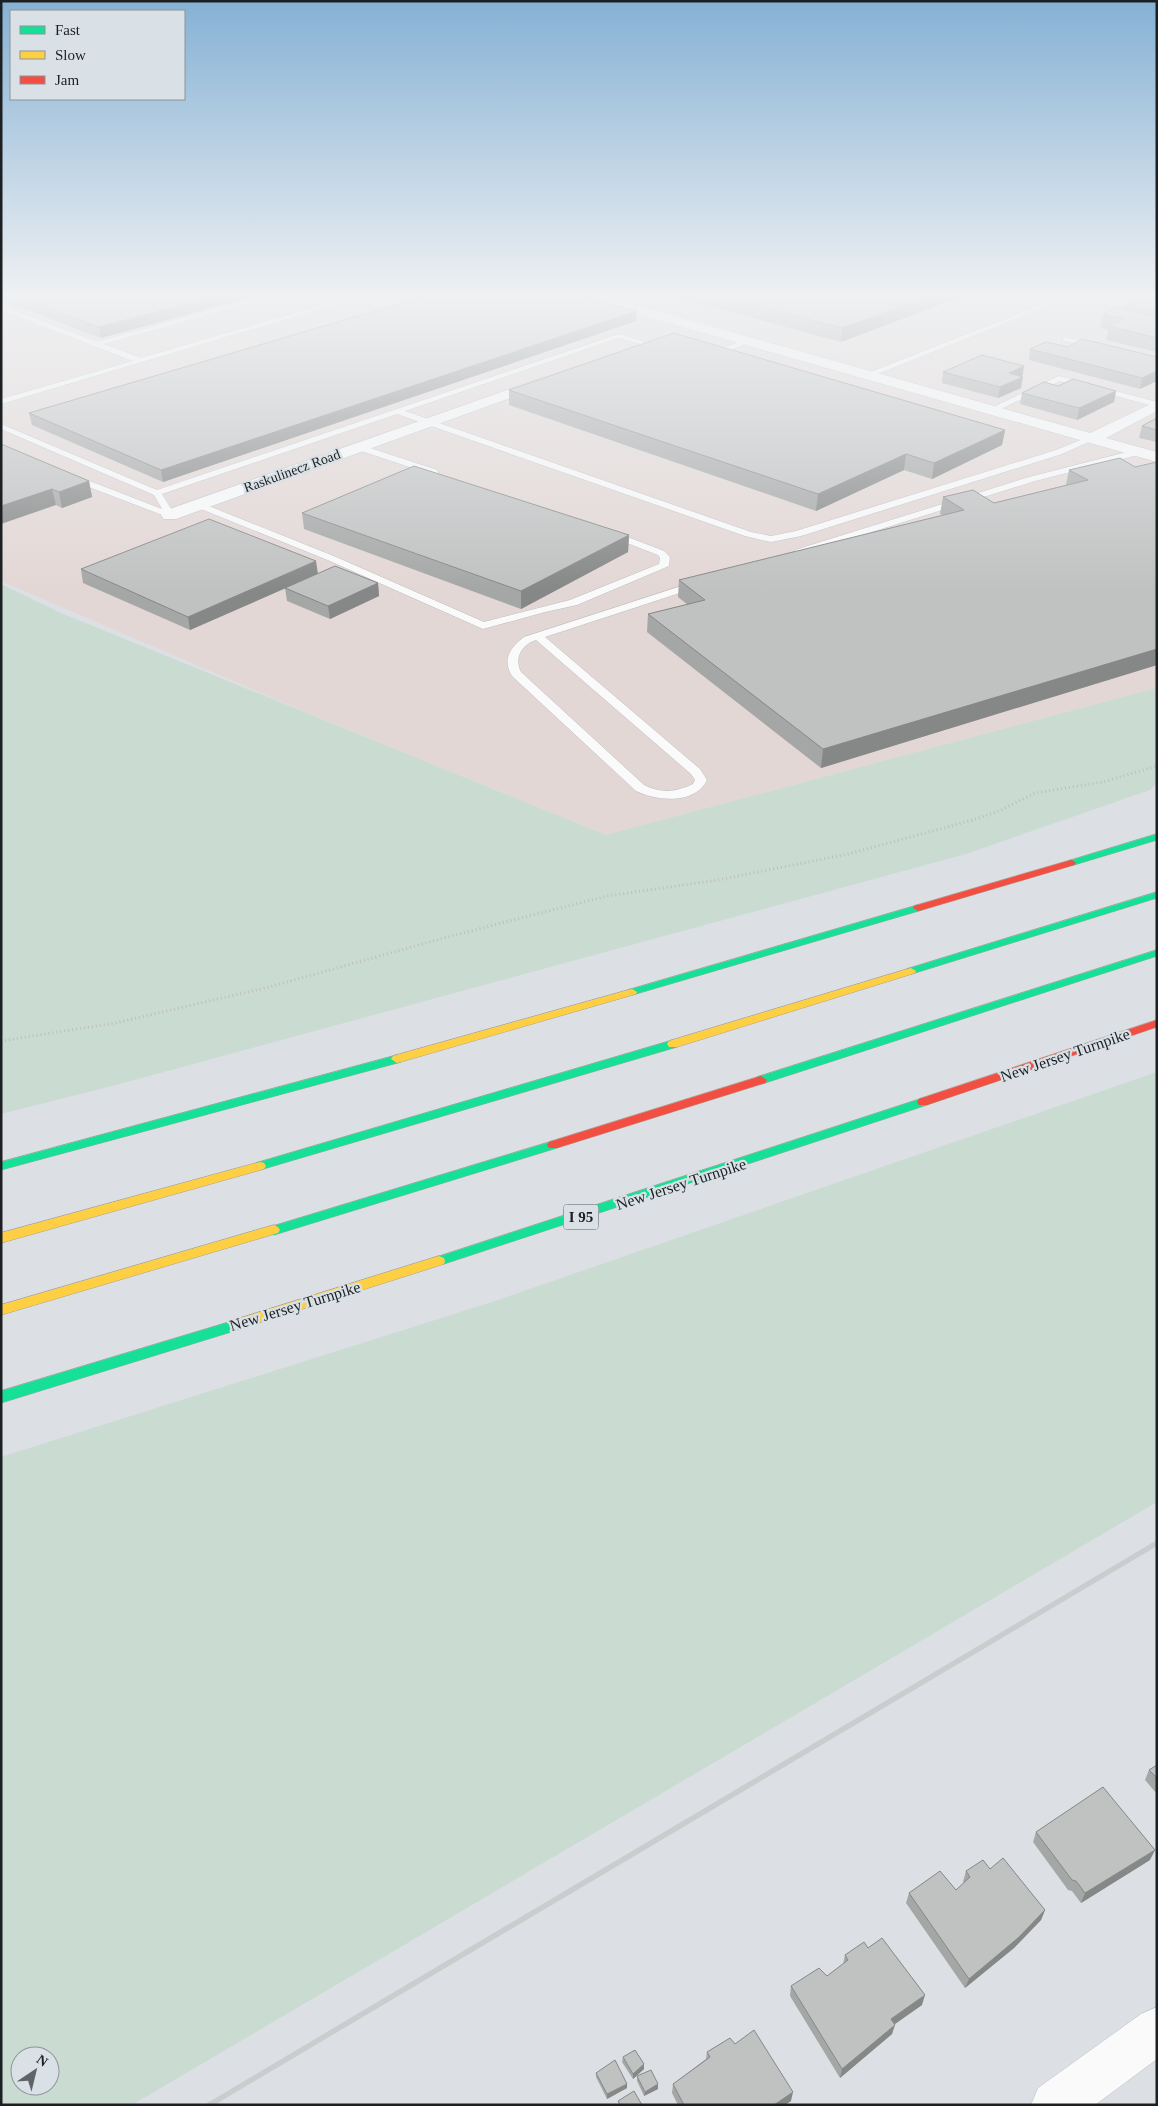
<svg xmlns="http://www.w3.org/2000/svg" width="1158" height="2106" font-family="'Times New Roman',serif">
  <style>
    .industrial { fill: #e3d7d5 }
    .green { fill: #cadbd2; fill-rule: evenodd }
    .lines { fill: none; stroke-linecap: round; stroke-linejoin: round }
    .lane-casing { stroke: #babdc0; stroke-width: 1 }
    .street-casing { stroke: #babdc0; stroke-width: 1 }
    .fast-casing { stroke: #a4a296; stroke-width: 1 }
    .slow-casing { stroke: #a4a296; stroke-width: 1 }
    .jam-casing { stroke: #a4a296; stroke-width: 1 }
    .path { stroke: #bdbfbf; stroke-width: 3; stroke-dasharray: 1 3; stroke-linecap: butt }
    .lane { fill: #fafafb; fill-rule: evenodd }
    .street { fill: #fafafb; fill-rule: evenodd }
    .fast { fill: #16e098; fill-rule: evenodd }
    .slow { fill: #ffcf43; fill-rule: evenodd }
    .jam { fill: #f24e42; fill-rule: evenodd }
    .rail { stroke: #cbcccd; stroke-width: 5.5 }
    .wall { fill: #a5a6a6 }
    .shaded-wall { fill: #868787 }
    .building { fill: #c0c1c1; stroke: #868787 }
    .labels { text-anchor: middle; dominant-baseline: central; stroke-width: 4.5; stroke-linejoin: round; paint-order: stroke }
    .far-street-label { font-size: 14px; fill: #1d2022; stroke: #d9e1e7 }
    .shield { fill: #d9e1e7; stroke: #555a5d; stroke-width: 1 }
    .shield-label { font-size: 15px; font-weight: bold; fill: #1d2022 }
    .street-label { font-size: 16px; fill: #1d2022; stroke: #d9e1e7 }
  </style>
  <rect width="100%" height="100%" fill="#dce0e4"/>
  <path class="industrial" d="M1 295H1157V688L606 835 303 711 1 581Z"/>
  <path class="green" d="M1 584 61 613 606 835 1157 688V783L1150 790 966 854 116 1085 1 1114Z
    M1157 1072V1502L132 2105H1V1457L492 1302ZM20 2056H50V2086H20Z"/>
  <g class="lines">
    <g class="lane-casing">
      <path id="lane" d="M266 295H276L104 344 141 358 357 295H367L1 404V399L133 361 1 310V305L97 342Z
        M1066 295H1075L870 377 863 375Z
        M619 334 651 344 647 346 619 338 612 340 405 411 751 532 771 536 796 531 1056 450 1088 437 1095 439 1062 454 801 536 771 542 745 536 397 414 162 494 175 515 170 518 68 479V475H74L162 509 154 495 1 429V424L157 490Z
        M1063 337 1096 344 1100 346 1096 348 1066 341H1063Z
        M745 339 752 341 722 354 715 352Z
        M1059 376 1157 402V407L1060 381 994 412 987 410Z
        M358 444 437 470 438 472 437 474H431L355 449 354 447Z
        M1139 449 1143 452 1142 454 1035 481 801 554H795L793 552 795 550 1029 477Z
        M199 502 336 557 484 622 570 600 659 564 660 558 658 555 606 535V531H612L664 551 670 557 669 566 577 605 545 612 483 629 330 561 196 507 194 505Z
        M697 581 701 582V586L545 637 700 769 707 780C695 805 657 801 636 791L512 676C502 659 510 648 524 637ZM536 640 691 774 695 780 693 784C676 792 662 794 644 785L521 672C514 658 521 645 536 640Z"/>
    </g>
    <g class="street-casing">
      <path id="street" d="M580 295H600L1090 433 1157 401V411L1106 438 1157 452V462L581 298Z
        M544 377 549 378 551 381 549 384 176 519H164L161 515 164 511Z
        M1157 2007V2059L1095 2105H1031L1038 2088 1141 2014Z"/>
    </g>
    <g class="fast-casing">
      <path id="fast" d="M1157 834V840L1074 865H1068L1066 863 1068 861Z
        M1157 892V898L915 973 911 974 906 971 907 969Z
        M918 905 923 908 922 910 636 994 632 995 627 992 628 990Z
        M1157 950V956L765 1083 761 1084 755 1080 757 1077Z
        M673 1040 677 1041 679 1044 677 1047 260 1170 256 1169 254 1166 256 1163Z
        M397 1055 401 1056 403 1059 401 1062 1 1170V1162Z
        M923 1098 927 1099 929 1102 927 1105 444 1264H434L433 1261 434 1258Z
        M553 1141 559 1145 557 1148 274 1235 270 1233 268 1230 270 1227Z
        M239 1319 244 1320 246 1324 244 1328 1 1403V1391Z"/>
    </g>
    <g class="slow-casing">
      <path id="slow" d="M911 968 916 971 915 973 677 1047H669L667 1044 669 1041Z
        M632 989 637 992 636 994 397 1063 391 1059 393 1056Z
        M260 1162 264 1163 266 1166 264 1169 1 1243V1233Z
        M274 1225 278 1227 280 1230 278 1233 1 1315V1305Z
        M439 1256 444 1258 445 1261 444 1264 239 1329 234 1328 232 1324 234 1320Z"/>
    </g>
    <g class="jam-casing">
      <path id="jam" d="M1071 860 1074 861 1076 863 1074 865 922 910 918 911 913 908 914 906Z
        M1157 1020V1027L927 1105H919L917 1102 919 1099Z
        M761 1076 767 1080 765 1083 557 1148H549L547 1145 549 1142Z"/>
    </g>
    <path class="path" d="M1 1041 115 1023 269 987 451 936 607 896 718 880 848 854 973 820 999 811 1035 793 1103 782 1157 766"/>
    <use href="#lane" class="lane"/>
    <use href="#street" class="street"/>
    <use href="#fast" class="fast"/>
    <use href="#slow" class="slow"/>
    <use href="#jam" class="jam"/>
    <path class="rail" d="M209 2105 1157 1543"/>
  </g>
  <path class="wall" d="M1 295H258L101 338 1 300Z
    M669 295H965L841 342Z
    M1157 300V352L1106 340 1108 330 1100 328 1103 314 1125 309 1126 305Z
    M636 321 163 482 32 425 29 413Z
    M1030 349 1157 357 1140 389 1029 360Z
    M943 372 1022 376 1023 377 1021 388 998 398 942 383Z
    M509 390 1005 430 1002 445 932 479 904 470 816 511 509 405Z
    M1116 391 1114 402 1077 420 1020 404 1022 393Z
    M1157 418V442L1139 438 1142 426Z
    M1 444 89 481 92 497 62 508 56 505Z
    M1157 462V665L821 768 647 632 648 614 688 605 678 597 679 580 943 515 940 514 943 497 994 503 1066 485 1069 470 1135 467Z
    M302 513 629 535 628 552 521 609 304 529Z
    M81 569 318 574 378 583 379 596 330 619 287 601 285 588 190 630 83 583Z
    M1157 1765V1794L1145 1780 1149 1770Z
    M1036 1832 1150 1860 1081 1903 1072 1891 1068 1890 1033 1842Z
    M990 1869 1045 1910 1041 1920 1014 1948 965 1988 906 1903 909 1893 956 1890 964 1883 963 1882 966 1871Z
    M868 1948 922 2005 894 2024 892 2034 840 2078 790 1996 791 1986 827 1976 843 1965 845 1955Z
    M707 2052 791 2101 785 2105H678L672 2093 673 2084 706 2059Z
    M623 2057 644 2064V2069L633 2079 622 2062Z
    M596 2073 627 2088 607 2099 596 2077Z
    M637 2076 658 2089 644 2096 637 2081Z"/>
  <path class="shaded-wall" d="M219 295H258L101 338 99 327Z
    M932 295H965L841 342 842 328Z
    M637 311 636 321 163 482 161 470Z
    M1024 366 1021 388 998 398 1000 387 1009 373Z
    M1157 371V381L1140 389 1142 378Z
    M1116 391 1114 402 1077 420 1079 408Z
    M1005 430 1002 445 932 479 934 463Z
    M906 454 904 470 816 511 818 494Z
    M89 481 92 497 62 508 59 492Z
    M52 489 56 505 1 524V506Z
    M629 535 628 552 521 609V591Z
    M316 561 318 574 190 630 188 617Z
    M378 583 379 596 330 619 328 606Z
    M1157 649V665L821 768 823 749Z
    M1155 1850 1150 1860 1081 1903 1085 1893Z
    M1045 1910 1041 1920 1014 1948 965 1988 969 1979Z
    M925 1995 922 2005 888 2029 891 2019Z
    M895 2025 892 2034 840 2078 842 2069Z
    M644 2064V2069L633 2079V2074Z
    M627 2084V2088L607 2099V2094Z
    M658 2084V2089L644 2096 645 2092Z
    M793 2092 791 2101 785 2105H774Z"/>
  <path class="building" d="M12 295H219L99 327Z
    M429 295H579L637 311 161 470 29 413Z
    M718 295H932L842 328Z
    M1142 298 1155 301 1157 300V312L1126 305Z
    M1118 307 1157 317V338L1109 326 1124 319 1103 314Z
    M674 333 1005 430 934 463 906 454 818 494 509 390Z
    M1082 339 1157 357V371L1142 378 1030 349 1046 342 1068 347Z
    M982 355 1024 366 1009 373 1023 377 1000 387 943 372Z
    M1073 379 1116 391 1079 408 1022 393 1044 382 1058 386Z
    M1157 418V430L1142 426Z
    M1 444 89 481 59 492 52 489 1 506Z
    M1120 458 1135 467 1157 462V649L823 749 648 614 705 600 679 580 964 510 943 497 973 490 994 503 1088 480 1069 470Z
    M414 466 629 535 521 591 302 513Z
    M209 519 316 561 188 617 81 569Z
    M335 566 378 583 328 606 285 588Z
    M1157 1765V1778L1149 1770Z
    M1103 1787 1155 1850 1085 1893 1076 1881 1072 1880 1036 1832Z
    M1003 1858 1045 1910 1018 1938 969 1979 909 1893 940 1871 956 1890 970 1877 966 1871 983 1860 990 1869Z
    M882 1938 925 1995 891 2019 895 2025 842 2069 791 1986 819 1968 827 1976 848 1960 845 1955 864 1942 868 1948Z
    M754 2030 793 2092 774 2105H684L673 2084 710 2057 707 2052 730 2038 735 2044Z
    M635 2050 644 2064 633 2074 623 2057Z
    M615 2060 627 2084 607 2094 596 2073Z
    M651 2070 658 2084 645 2092 637 2076Z
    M634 2091 642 2105H620L618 2101Z"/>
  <linearGradient id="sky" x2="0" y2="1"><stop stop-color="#85b1d4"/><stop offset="0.5" stop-color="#eff1f3"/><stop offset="1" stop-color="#eff1f3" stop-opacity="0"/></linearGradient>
  <rect width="1158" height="590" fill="url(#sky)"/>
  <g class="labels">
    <g class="far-street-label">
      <text transform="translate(292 471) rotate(-20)">Raskulinecz Road</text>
    </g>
    <rect class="shield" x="563.5" y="1204.5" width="35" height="25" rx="4"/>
    <g class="shield-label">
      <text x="581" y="1217">I 95</text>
    </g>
    <g class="street-label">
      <text transform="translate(1065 1055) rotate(-19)">New Jersey Turnpike</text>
      <text transform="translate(681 1184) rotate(-18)">New Jersey Turnpike</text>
      <text transform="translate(295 1306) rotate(-17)">New Jersey Turnpike</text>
    </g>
  </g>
  <rect width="1158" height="2106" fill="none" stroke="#1d2022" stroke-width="5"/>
  <rect x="10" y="10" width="175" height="90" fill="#d9e1e7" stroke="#8e9498"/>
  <rect x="20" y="26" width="25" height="8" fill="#16e098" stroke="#8e9498"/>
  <text x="55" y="35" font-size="15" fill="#1d2022">Fast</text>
  <rect x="20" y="51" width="25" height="8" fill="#ffcf43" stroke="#8e9498"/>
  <text x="55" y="60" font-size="15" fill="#1d2022">Slow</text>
  <rect x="20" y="76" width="25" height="8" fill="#f24e42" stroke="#8e9498"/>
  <text x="55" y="85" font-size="15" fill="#1d2022">Jam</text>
  <g transform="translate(35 2071) rotate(35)"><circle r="24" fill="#d9e1e7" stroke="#8e9498"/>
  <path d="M0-4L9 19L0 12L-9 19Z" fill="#606366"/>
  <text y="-8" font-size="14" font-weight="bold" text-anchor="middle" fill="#1d2022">N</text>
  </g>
</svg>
